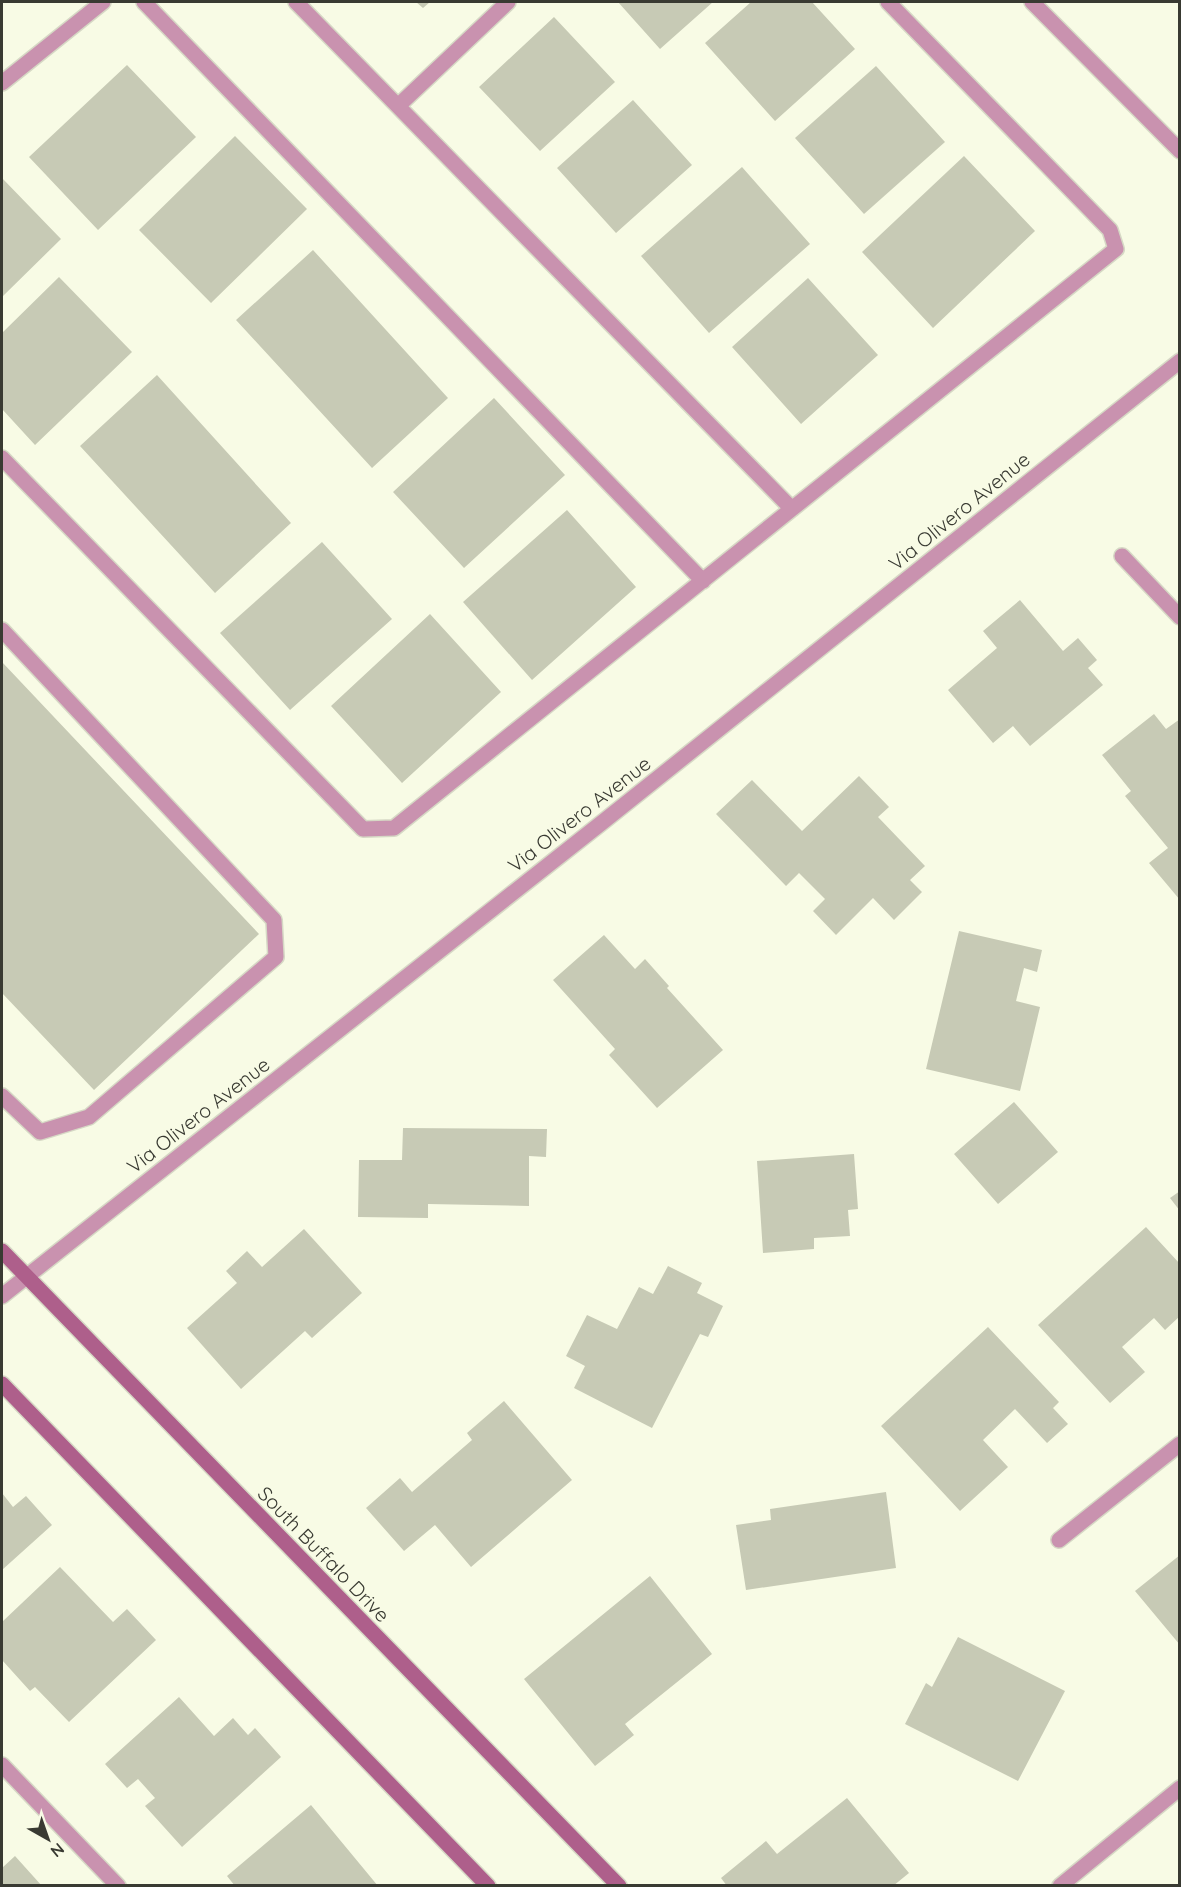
<svg xmlns="http://www.w3.org/2000/svg" width="1181" height="1887" font-family="Quicksand,sans-serif">
  <style>
    .building { fill: #c7cab5 }
    .lines { fill: none; stroke-linecap: round; stroke-linejoin: round }
    .service-casing { stroke: #d6d8c5; stroke-width: 18 }
    .minor-casing { stroke: #d6d8c5; stroke-width: 18 }
    .secondary-casing { stroke: #d6d8c5; stroke-width: 18 }
    .service { stroke: #c992af; stroke-width: 15 }
    .minor { stroke: #c992af; stroke-width: 15 }
    .secondary { stroke: #ae5f8b; stroke-width: 15 }
    .labels { text-anchor: middle; dominant-baseline: central; stroke-width: 4.5; stroke-linejoin: round; paint-order: stroke }
    .street-label { font-size: 20px; fill: #393a32; stroke: #f8fbe5 }
  </style>
  <rect width="100%" height="100%" fill="#f8fbe5"/>
  <path class="building" d="M416 2H430L423 8Z
    M618 2H713L660 49Z
    M751 2H812L855 49 775 121 705 43Z
    M554 17 615 82 540 151 479 87Z
    M127 65 196 137 98 230 29 157Z
    M876 66 945 142 864 214 795 138Z
    M633 100 692 165 616 233 557 168Z
    M235 136 307 209 211 303 139 230Z
    M964 156 1035 231 933 328 862 252Z
    M742 167 810 244 709 333 641 256Z
    M2 178 61 239 2 297Z
    M313 250 448 398 372 468 236 320Z
    M59 277 132 352 35 445 2 409V333Z
    M808 278 878 355 801 424 732 347Z
    M157 375 291 523 215 593 80 446Z
    M494 398 565 475 464 568 393 492Z
    M567 510 636 587 532 680 463 602Z
    M322 542 392 619 290 710 220 633Z
    M1020 600 1063 651 1078 638 1097 660 1088 668 1103 685 1030 746 1013 726 993 743 948 690 997 648 983 631Z
    M430 614 501 692 402 783 331 706Z
    M2 662 259 934 94 1090 2 993Z
    M1154 714 1166 729 1180 719V900L1149 863 1168 848 1125 796 1131 791 1102 755Z
    M859 776 889 807 878 817 925 866 910 880 922 892 894 920 873 898 836 935 813 911 825 899 799 873 786 886 716 814 752 780 802 831Z
    M959 931 1042 950 1037 972 1024 968 1016 1001 1040 1007 1020 1091 926 1069Z
    M604 935 635 969 645 959 669 986 667 988 723 1050 657 1108 609 1055 615 1049 553 980Z
    M1014 1102 1058 1152 998 1204 954 1154Z
    M403 1128 547 1129 546 1157 529 1156V1206L428 1204V1218L358 1217 359 1160H402Z
    M854 1154 858 1209 848 1210 850 1236 814 1238V1249L763 1253 757 1161Z
    M1180 1191V1211L1170 1198Z
    M1146 1227 1180 1264V1316L1165 1330 1154 1318 1122 1347 1145 1372 1110 1403 1038 1325Z
    M304 1229 362 1293 312 1338 305 1331 241 1389 187 1328 237 1283 226 1271 247 1251 262 1267Z
    M668 1266 702 1283 697 1293 723 1306 708 1337 700 1334 652 1428 574 1388 585 1366 566 1356 587 1315 617 1329 639 1287 653 1294Z
    M988 1327 1059 1402 1053 1408 1068 1424 1047 1443 1015 1409 983 1440 1008 1467 960 1511 881 1426Z
    M504 1401 572 1480 471 1567 435 1525 404 1551 366 1508 400 1478 412 1492 472 1440 467 1433Z
    M886 1492 896 1568 746 1590 736 1525 771 1520 770 1509Z
    M2 1493 13 1507 26 1496 52 1525 2 1570Z
    M1180 1555V1645L1135 1591Z
    M60 1567 113 1622 127 1609 156 1640 69 1722 35 1687 30 1691 2 1660V1622Z
    M650 1576 712 1654 625 1724 634 1735 595 1766 524 1679Z
    M958 1637 1065 1691 1018 1781 905 1724 926 1683 932 1687Z
    M179 1697 214 1736 233 1718 248 1735 255 1728 281 1757 182 1847 145 1806 155 1798 138 1779 127 1788 105 1764Z
    M847 1798 909 1873 893 1886H727L721 1878 766 1841 777 1854Z
    M311 1805 378 1886H235L227 1876Z
    M15 1856 42 1886H2V1868Z"/>
  <g class="lines">
    <g class="service-casing">
      <path id="service" d="M144 2 703 581
        M296 2 792 509
        M1032 2 1180 151
        M2 83 103 2
        M398 106 508 2
        M2 458 363 829 394 828 1116 249 1110 230 888 2
        M2 630 274 920 276 957 89 1117 40 1132 2 1096"/>
    </g>
    <g class="minor-casing">
      <path id="minor" d="M1122 556 1180 617
        M2 1296 604 821 1180 361
        M1059 1540 1180 1444
        M2 1765 118 1886
        M1060 1886 1180 1788"/>
    </g>
    <g class="secondary-casing">
      <path id="secondary" d="M2 1251 619 1886
        M2 1384 488 1886"/>
    </g>
    <use href="#service" class="service"/>
    <use href="#minor" class="minor"/>
    <use href="#secondary" class="secondary"/>
  </g>
  <g class="labels">
    <g class="street-label">
      <text transform="translate(959 511) rotate(-39)">Via Olivero Avenue</text>
      <text transform="translate(579 814) rotate(-38)">Via Olivero Avenue</text>
      <text transform="translate(198 1115) rotate(-38)">Via Olivero Avenue</text>
      <text transform="translate(324 1554) rotate(46)">South Buffalo Drive</text>
    </g>
  </g>
  <rect width="1181" height="1887" fill="none" stroke="#393a32" stroke-width="6"/>
  <g transform="translate(48 1839) rotate(140)" stroke="#f8fbe5" stroke-width="4.5" paint-order="stroke">
  <path d="M0-4.5L10 22L0 15L-10 22Z" fill="#393a32"/>
  <text y="-9" font-size="16" font-weight="bold" text-anchor="middle" fill="#393a32">N</text>
  </g>
</svg>
